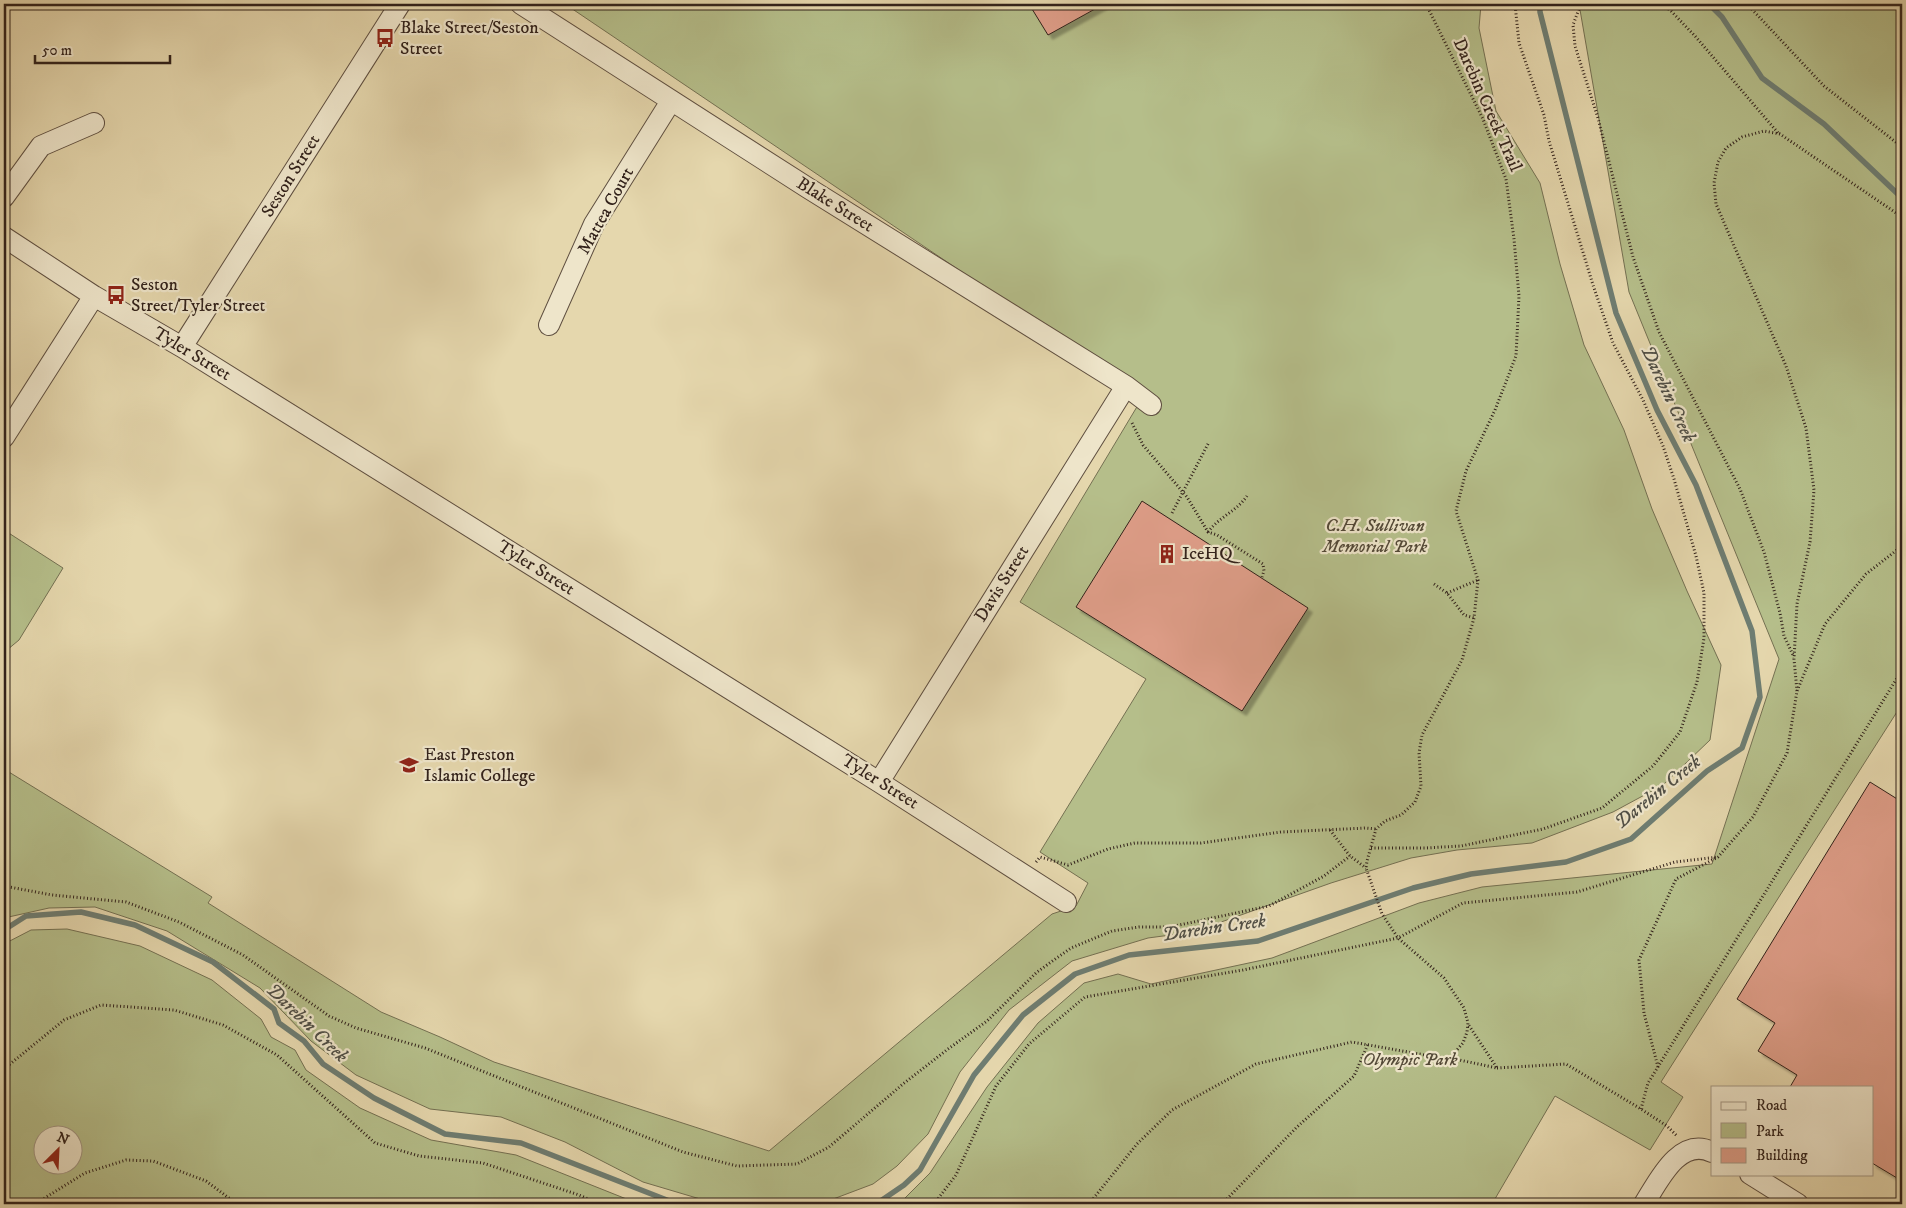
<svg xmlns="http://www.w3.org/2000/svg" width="1906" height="1208" font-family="'IM FELL DW Pica',serif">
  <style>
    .green { fill: #b5be8a; stroke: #747052; fill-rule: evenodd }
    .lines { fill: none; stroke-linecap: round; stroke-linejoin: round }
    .stream { stroke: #6e7d72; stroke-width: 5.5 }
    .building { fill: #df9e89; stroke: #32221b; filter: url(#shadow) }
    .minor-casing { stroke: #5f4f40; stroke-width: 22 }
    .path { stroke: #32221b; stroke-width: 3; stroke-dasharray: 1 2.5; stroke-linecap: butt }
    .minor { stroke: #eee5ca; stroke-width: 20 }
    .labels { text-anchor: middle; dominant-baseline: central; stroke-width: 4.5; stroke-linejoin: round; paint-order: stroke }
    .poi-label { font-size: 18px; fill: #32221b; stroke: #eee5ca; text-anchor: start }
    .street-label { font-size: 18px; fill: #32221b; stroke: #eee5ca }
    .park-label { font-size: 18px; font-style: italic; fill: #534937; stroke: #eee5ca }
    .water-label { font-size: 19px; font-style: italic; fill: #504f46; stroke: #eee5ca }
  </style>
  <defs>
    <filter id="shadow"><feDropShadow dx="4.5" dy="4.5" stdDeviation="1" flood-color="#0004"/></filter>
  </defs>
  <rect width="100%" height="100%" fill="#e5d7ad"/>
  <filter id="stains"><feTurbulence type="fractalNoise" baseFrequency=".004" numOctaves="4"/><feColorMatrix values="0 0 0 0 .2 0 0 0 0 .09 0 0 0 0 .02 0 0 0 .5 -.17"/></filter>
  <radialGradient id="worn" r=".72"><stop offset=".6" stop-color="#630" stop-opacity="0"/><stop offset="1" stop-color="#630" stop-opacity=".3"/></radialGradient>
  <path class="green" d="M565 4H1481L1479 28 1496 111 1540 183 1560 264 1584 345 1624 430 1652 509 1687 591 1721 665 1710 740 1663 785 1613 812 1532 843 1457 850 1411 858 1331 883 1193 932 1148 938 1072 961 1009 1010 960 1072 928 1134 897 1166 873 1184 820 1204H717L643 1182 565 1142 501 1117 430 1109 356 1075 311 1041 260 988 167 931 95 907 49 908 4 918V769L212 897 208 903 381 1012 440 1037 494 1062 769 1151 1052 914 1076 906 1088 883 1040 852 1146 679 1020 602 1144 395Z
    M1579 4H1902V704L1661 1082 1683 1097 1650 1150 1555 1096 1492 1204H899L930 1173 987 1087 1038 1023 1084 983 1118 974 1151 984 1272 958 1419 903 1482 887 1712 864 1779 659 1629 292Z
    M4 530 63 568 19 640 7 650 4 649Z
    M67 929 140 946 212 980 261 1019 271 1037 295 1050 306 1070 360 1108 431 1140 516 1155 639 1204H4V944L31 930ZM42 1136H72V1166H42Z"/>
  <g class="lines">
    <path class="stream" d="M1709 4 1722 17 1762 78 1824 124 1902 198
      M4 930 26 916 81 912 135 925 213 962 274 1009 279 1023 304 1041 323 1064 374 1098 445 1134 521 1143 677 1204
      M871 1204 882 1200 904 1185 920 1170 974 1075 1023 1015 1075 974 1129 955 1258 941 1413 888 1471 874 1566 862 1631 839 1707 771 1742 748 1760 697 1752 631 1696 485 1657 410 1616 313 1540 12V4"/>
  </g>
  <path class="building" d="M1029 4H1104L1048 35Z
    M1142 501 1308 608 1242 711 1076 607Z
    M1870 782 1902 802V1181L1872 1163V1087H1790L1797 1075 1758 1051 1775 1023 1737 999Z"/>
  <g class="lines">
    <g class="minor-casing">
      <path id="minor" d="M521 4 808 188 1126 386 1151 405
        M4 197 41 146 94 123
        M4 237 94 296 182 347 879 782 1066 902
        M549 325 594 224 671 101
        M182 347 400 4
        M4 437 94 296
        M879 782 1126 386
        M1750 1174 1798 1204
        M1644 1204C1658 1182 1679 1136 1712 1152"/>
    </g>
    <path class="path" d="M1583 4 1579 9 1573 25 1575 46 1598 118 1633 257 1659 332 1740 489 1764 552 1780 613 1784 636 1794 657
      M1659 4 1670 10 1695 36 1779 134
      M1747 4 1824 86 1902 147
      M1132 423 1143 445 1187 497 1208 532 1217 535 1263 564 1264 571 1262 577
      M1172 513 1209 442
      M1208 532C1220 516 1236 512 1247 496
      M1434 584 1447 593 1464 615 1474 618
      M1447 593 1478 580
      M1797 691 1794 659 1797 604 1810 542 1814 490 1806 428 1786 366 1716 204 1714 183 1718 162 1726 148 1742 137 1764 131 1780 134 1902 217
      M1330 830 1350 856 1366 868
      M1371 848H1425L1461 846 1543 829 1602 808 1653 766 1680 732 1697 682 1704 638V593L1696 556 1674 479 1663 446 1643 400 1613 343 1593 285 1549 141 1544 115 1519 43 1515 4
      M1036 862 1040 857 1068 865 1108 849 1135 843H1201L1281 832 1366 828 1376 829
      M4 886 52 895 126 902 179 922 243 955 329 1016 356 1028 425 1048 683 1152 737 1166 797 1164 829 1147 903 1084 948 1049 987 1021 1037 972 1071 948 1112 931 1139 927H1170L1269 906 1324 876 1350 856
      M1450 1058 1497 1068 1468 1024
      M1658 1067 1644 1013 1639 960 1676 879 1718 857 1753 817 1787 753 1797 691 1825 624 1866 574 1902 546
      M1497 1068 1566 1064 1641 1109 1667 1126 1677 1136
      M4 1069 64 1020 101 1005 174 1010 223 1025 277 1055 375 1143 419 1156 483 1163 579 1195 600 1204
      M1641 1109 1648 1083 1902 670
      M35 1204 85 1173 126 1160 153 1161 206 1181 237 1204
      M934 1204 956 1175 996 1086 1029 1044 1085 997 1243 970 1398 938 1463 903 1577 892 1675 862 1718 857
      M1089 1204 1137 1144 1172 1110 1256 1064 1352 1042 1436 1057 1450 1058 1463 1043 1467 1032 1468 1023 1464 1008 1444 978 1398 938 1382 914 1366 868 1367 861 1376 829 1385 821 1401 815 1415 802 1421 786 1419 753 1422 735 1462 660 1474 618 1478 580 1456 511 1466 471 1495 410 1516 356 1519 296 1514 239 1506 179 1483 119 1426 4
      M1222 1204 1297 1127 1354 1076 1368 1044"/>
    <use href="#minor" class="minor"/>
  </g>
  <defs>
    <g id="bus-bare" transform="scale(1.5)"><path d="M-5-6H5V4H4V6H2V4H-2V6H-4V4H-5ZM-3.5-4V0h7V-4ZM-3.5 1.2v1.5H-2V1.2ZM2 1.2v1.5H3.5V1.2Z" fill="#8f2418" stroke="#eee5ca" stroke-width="2.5" paint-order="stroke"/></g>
    <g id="building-bare" transform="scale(1.5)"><path d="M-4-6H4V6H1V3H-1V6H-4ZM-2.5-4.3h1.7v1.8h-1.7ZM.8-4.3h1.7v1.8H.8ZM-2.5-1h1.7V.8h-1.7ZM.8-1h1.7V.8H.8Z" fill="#8f2418" stroke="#eee5ca" stroke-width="2.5" paint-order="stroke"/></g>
    <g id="school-bare" transform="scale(1.5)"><path d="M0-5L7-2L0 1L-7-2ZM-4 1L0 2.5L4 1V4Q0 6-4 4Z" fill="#8f2418" stroke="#eee5ca" stroke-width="2.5" paint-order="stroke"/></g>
  </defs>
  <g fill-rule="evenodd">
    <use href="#bus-bare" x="385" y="38"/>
    <use href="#bus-bare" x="116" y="295"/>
    <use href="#building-bare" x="1167" y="554"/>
    <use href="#school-bare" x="409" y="765"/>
  </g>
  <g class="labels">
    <g class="poi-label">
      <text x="400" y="28">Blake Street/Seston<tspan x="400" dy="21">Street</tspan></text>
      <text x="131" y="285">Seston<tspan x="131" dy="21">Street/Tyler Street</tspan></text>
      <text x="1182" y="554">IceHQ</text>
      <text x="424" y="755">East Preston<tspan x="424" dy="21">Islamic College</tspan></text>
    </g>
    <g class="street-label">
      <text transform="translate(1487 105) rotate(66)">Darebin Creek Trail</text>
      <text transform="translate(291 176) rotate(-58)">Seston Street</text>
      <text transform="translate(835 205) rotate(32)">Blake Street</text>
      <text transform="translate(606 211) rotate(-61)">Mattea Court</text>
      <text transform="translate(192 354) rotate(31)">Tyler Street</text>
      <text transform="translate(536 568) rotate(32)">Tyler Street</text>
      <text transform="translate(1002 584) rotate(-58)">Davis Street</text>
      <text transform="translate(880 782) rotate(32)">Tyler Street</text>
    </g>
    <g class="park-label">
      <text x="1375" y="526">C.H. Sullivan<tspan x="1375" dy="21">Memorial Park</tspan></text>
      <text x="1410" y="1060">Olympic Park</text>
    </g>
    <g class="water-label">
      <text transform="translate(1668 394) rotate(65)">Darebin Creek</text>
      <text transform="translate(1658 792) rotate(-39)">Darebin Creek</text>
      <text transform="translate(1214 928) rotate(-8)">Darebin Creek</text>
      <text transform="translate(307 1023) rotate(44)">Darebin Creek</text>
    </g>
  </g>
  <rect width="1906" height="1208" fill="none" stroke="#e5d7ad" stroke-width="20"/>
  <rect x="5" y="5" width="1896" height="1198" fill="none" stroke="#32221b" stroke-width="2.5"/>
  <rect x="10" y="10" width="1886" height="1188" fill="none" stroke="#32221b"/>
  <rect x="1711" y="1086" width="162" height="90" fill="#eee5ca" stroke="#a39784"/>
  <rect x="1721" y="1102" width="25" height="8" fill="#eee5ca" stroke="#a39784"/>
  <text x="1756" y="1110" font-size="15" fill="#32221b">Road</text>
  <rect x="1721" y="1123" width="25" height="15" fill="#b5be8a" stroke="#a39784"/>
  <text x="1756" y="1136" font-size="15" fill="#32221b">Park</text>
  <rect x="1721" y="1148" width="25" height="15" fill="#df9e89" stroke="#a39784"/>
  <text x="1756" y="1160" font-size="15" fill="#32221b">Building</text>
  <g transform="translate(58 1150) rotate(24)"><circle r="24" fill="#eee5ca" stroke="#a39784"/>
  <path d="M0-4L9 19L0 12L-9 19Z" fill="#8f2418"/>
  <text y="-8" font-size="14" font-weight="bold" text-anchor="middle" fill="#32221b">N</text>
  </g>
  <path d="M35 55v8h135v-8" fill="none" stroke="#32221b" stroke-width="2.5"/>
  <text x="42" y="55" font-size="15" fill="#32221b" stroke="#eee5ca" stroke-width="4" paint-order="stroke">50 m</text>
  <rect width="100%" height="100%" filter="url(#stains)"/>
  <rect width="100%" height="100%" fill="url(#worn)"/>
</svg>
